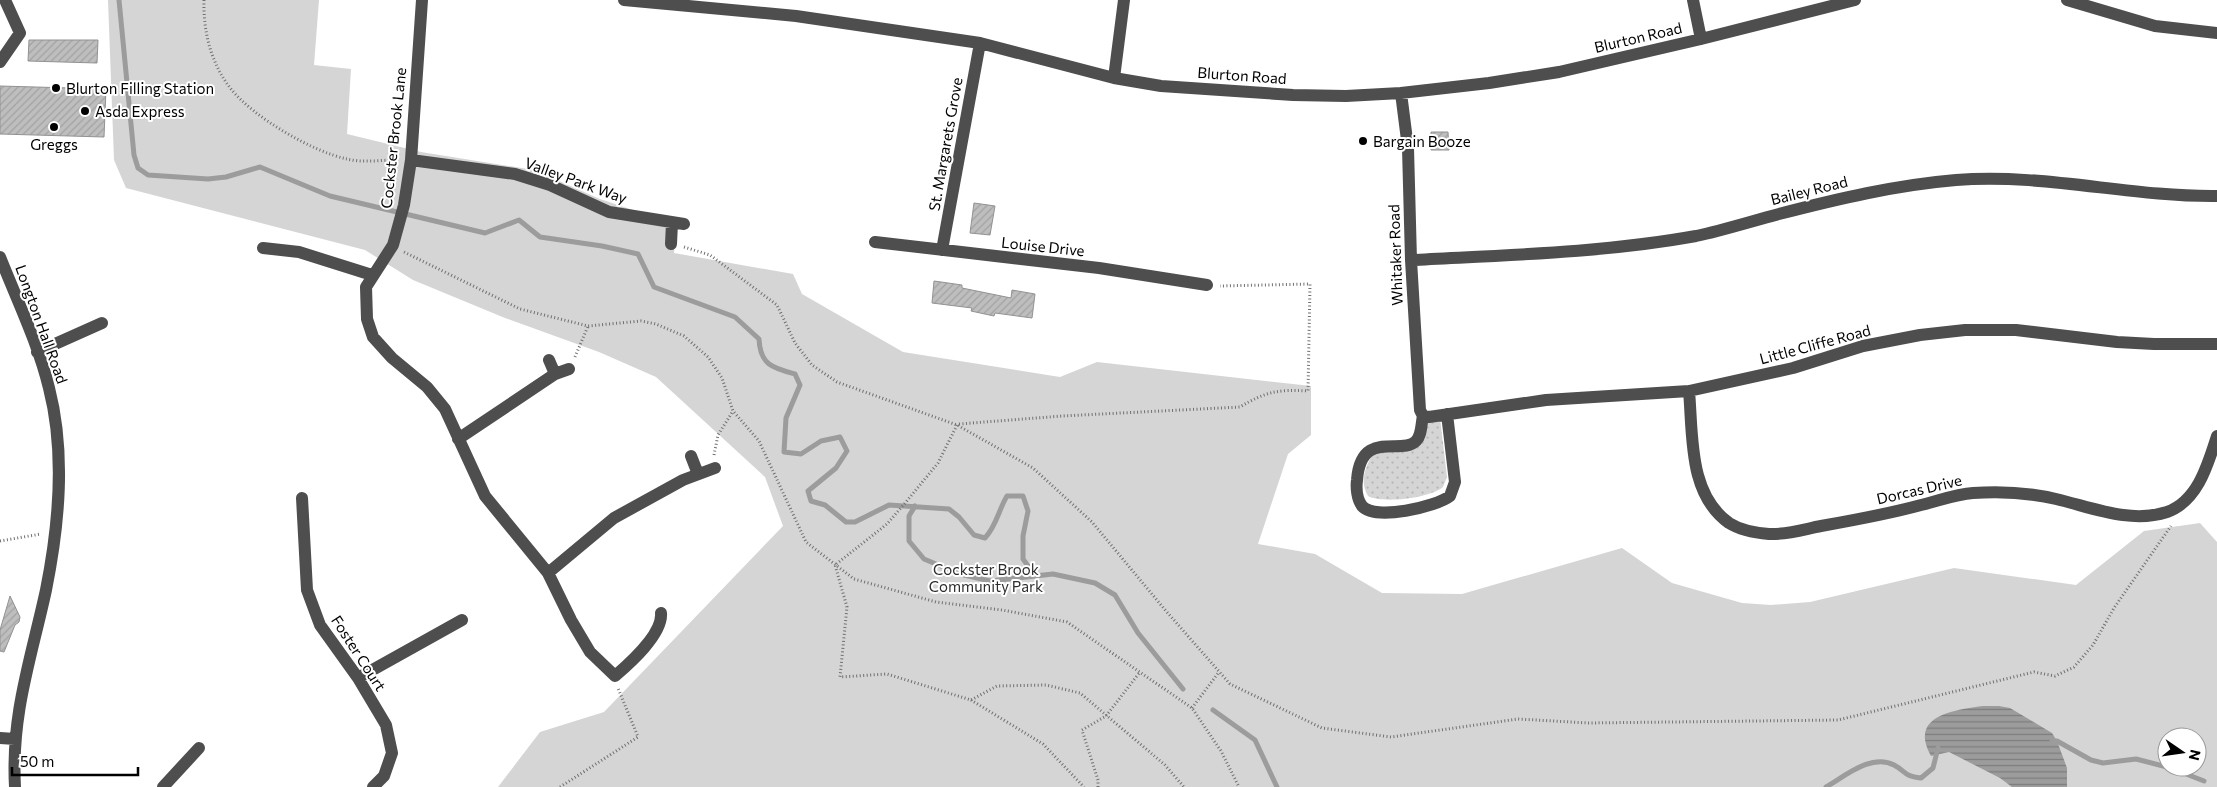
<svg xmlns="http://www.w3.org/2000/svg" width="2217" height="787" font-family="Commissioner,sans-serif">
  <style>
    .grass { fill: url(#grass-dots) }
    .green { fill: #d5d5d5; fill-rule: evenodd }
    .water { fill: url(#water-rules) }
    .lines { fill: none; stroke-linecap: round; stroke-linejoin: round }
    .stream { stroke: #9c9c9c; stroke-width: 5 }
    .building { fill: url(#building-hatch); stroke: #929292 }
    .path { stroke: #707070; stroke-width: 3; stroke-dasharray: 1 2.5; stroke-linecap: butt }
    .minor { stroke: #4e4e4e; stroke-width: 12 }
    .poi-dot { fill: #000; stroke: #fff; stroke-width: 2 }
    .labels { text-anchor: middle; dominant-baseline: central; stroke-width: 4; stroke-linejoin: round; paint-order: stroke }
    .street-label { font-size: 15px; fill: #000; stroke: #fff }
    .poi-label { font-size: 15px; fill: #000; stroke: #fff; text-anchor: start }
    .park-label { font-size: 15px; fill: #2c2c2c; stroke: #fff }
  </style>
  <defs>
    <pattern id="grass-dots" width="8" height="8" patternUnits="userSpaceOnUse" patternTransform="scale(1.25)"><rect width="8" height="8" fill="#d5d5d5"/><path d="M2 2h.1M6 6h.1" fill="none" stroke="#b5b5b5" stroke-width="1.8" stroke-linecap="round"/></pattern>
    <pattern id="water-rules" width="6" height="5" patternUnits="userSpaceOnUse" patternTransform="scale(1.25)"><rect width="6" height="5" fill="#9c9c9c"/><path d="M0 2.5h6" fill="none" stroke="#7d7d7d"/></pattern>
    <pattern id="building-hatch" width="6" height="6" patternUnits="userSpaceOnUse" patternTransform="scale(1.25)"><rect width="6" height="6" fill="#bebebe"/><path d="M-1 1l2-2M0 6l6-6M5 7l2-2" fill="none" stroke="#a2a2a2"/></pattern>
  </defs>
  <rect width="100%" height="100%" fill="#fff"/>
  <path class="grass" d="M1440 418 1447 477 1443 487C1430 498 1383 504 1368 496 1359 480 1366 466 1374 452L1409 448 1427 421Z"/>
  <path class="green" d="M108 0H319L314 65 351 69 347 134 421 152 534 170 600 199 642 213 677 218 674 253 793 274 802 294 903 352 1060 377 1097 362 1311 386V435L1288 454 1258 544 1315 554 1382 593 1462 594 1622 548 1672 583 1742 603 1771 605 1810 602 1954 568 2076 585 2144 531 2200 523 2217 542V787H498L540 732 604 712 783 526 765 477 656 377 599 352 505 318 413 280 365 250 126 188 114 160ZM2167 737H2197V767H2167Z"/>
  <path class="water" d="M1983 706H1999L2010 708 2052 733 2057 741 2067 768V787H2012L2000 778 1949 752 1931 756C1908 715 1955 710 1983 706Z"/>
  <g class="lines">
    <path class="stream" d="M119 0 134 155 138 168 148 175 208 179 226 177 260 167 330 196 485 233 519 220 540 237 602 246 638 254 654 287 735 317 759 339C760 365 773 368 795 374L800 385 786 418 784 452 801 454 821 441 840 437 847 451 836 468 808 491 811 501 825 505 846 522H855L889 505 949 509 959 517 974 535 985 538C997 525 998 511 1007 496H1023L1028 511 1023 536V559L1036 577
      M915 506 909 516V541L924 559 960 574 990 581 1053 574 1095 583 1115 595 1138 633 1183 689
      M1213 710 1255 740 1277 787
      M2052 741H2057L2091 760 2103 763 2136 759 2167 767
      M2168 767 2204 781
      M1826 787C1845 776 1872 753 1894 765 1907 772 1903 776 1921 778L1933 768 1938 748"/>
  </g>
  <path class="building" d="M29 40H98L97 63 28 61Z
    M0 86 106 89 104 137 0 134Z
    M1431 132H1448L1449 150H1431Z
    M974 203 995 206 990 235 970 233Z
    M934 281 962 285V288L1011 298 1012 290 1035 294 1032 318 995 313 994 316 971 311 972 308 932 303Z
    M10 596 20 617 19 622 15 625 4 652 0 651V630Z"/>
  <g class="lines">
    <path class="path" d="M204 0C203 31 211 64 231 89 253 117 313 152 347 159 362 163 381 160 397 160
      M684 247 710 255 777 305 795 343 812 365 837 382 957 425 1033 468 1092 522 1166 611 1230 684 1322 728 1391 737 1518 719 1588 723 1838 720 2034 672 2055 676 2074 667 2093 645 2114 608 2171 526
      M404 252 520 309 588 326 641 321 656 324 684 336 708 357 722 378 733 411 759 441 806 542 854 579 936 602 1002 610 1067 622 1192 708 1221 751 1239 787
      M575 357 588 326
      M959 424 1062 416 1240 407C1265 392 1278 389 1308 391L1310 284 1220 286
      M957 425 938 463 906 502 887 524 835 565 847 607 840 677 887 674 971 700 997 686 1046 685 1080 693 1165 765 1184 787
      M714 455 718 435 733 411
      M0 541 41 534
      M971 700 1043 744 1084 787
      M1192 708 1219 672
      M560 787 638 737 618 688
      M1098 787V780L1082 730 1106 716 1140 672"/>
    <path class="minor" d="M422 0 411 160 404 205 393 245 366 287 367 319 373 337 392 358 427 387 445 409 485 496 548 573 571 620 590 652 615 676C630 663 663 634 661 613
      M624 0 796 16 980 43 1114 78 1161 86 1293 95 1346 96 1401 93 1489 83 1559 72 1701 39 1855 0
      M1693 0 1701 39
      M2067 0 2155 26 2217 33
      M0 62 20 33 5 0
      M1114 78 1124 0
      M1401 93 1408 148 1411 260 1420 410 1423 416
      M411 160 515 174 550 185 609 212 684 224
      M875 242 1099 268 1207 285
      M671 244 672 223
      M263 248 299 252 372 275
      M942 250 980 43
      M0 257C17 300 38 343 49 388 66 454 59 525 46 590 31 659 11 714 15 787
      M1411 260C1506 255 1602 253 1696 236 1724 230 1752 221 1779 214 1837 199 1896 185 1956 180 2044 173 2129 197 2217 196
      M37 352 102 323
      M549 360 555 374
      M1689 391C1693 435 1688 494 1729 523 1740 530 1757 533 1769 534 1786 535 1805 529 1821 526 1855 520 1888 514 1921 505 1938 501 1956 494 1973 493 1999 491 2030 493 2056 499 2091 507 2130 524 2167 512 2198 501 2208 464 2217 436
      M1423 416 1429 417 1546 400 1689 391 1793 368 1863 346 1920 335 1965 330H2016L2117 342 2154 344H2217
      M1423 416C1421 424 1422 435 1416 441 1402 456 1361 428 1357 480 1356 488 1357 499 1362 506 1375 521 1436 507 1450 496L1455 482 1447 414
      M458 439 555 374 569 369
      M691 456 698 474
      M302 498 307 590 320 625 358 678 386 725 392 753 384 776 373 787
      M548 573 614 518 683 480 715 468
      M358 678 462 620
      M0 738 15 739
      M163 787 199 748"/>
  </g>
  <g class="poi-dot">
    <circle cx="56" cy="88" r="5"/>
    <circle cx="85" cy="111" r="5"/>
    <circle cx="54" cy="127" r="5"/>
    <circle cx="1363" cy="141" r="5"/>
  </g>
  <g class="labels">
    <g class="street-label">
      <text transform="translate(1638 37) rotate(-13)">Blurton Road</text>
      <text transform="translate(1242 75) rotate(4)">Blurton Road</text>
      <text transform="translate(393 138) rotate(-84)">Cockster Brook Lane</text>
      <text transform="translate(945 144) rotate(-80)">St. Margarets Grove</text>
      <text transform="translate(576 180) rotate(20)">Valley Park Way</text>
      <text transform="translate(1809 190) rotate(-14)">Bailey Road</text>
      <text transform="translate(1043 246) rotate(6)">Louise Drive</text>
      <text transform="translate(1395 255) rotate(-92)">Whitaker Road</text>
      <text transform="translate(42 324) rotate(70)">Longton Hall Road</text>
      <text transform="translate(1815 344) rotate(-15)">Little Cliffe Road</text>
      <text transform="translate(1919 489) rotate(-13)">Dorcas Drive</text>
      <text transform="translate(359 653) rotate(57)">Foster Court</text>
    </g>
    <g class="poi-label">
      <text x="66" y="88">Blurton Filling Station</text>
      <text x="95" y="111">Asda Express</text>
      <text x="1373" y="141">Bargain Booze</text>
      <text x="54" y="144" text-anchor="middle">Greggs</text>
    </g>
    <g class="park-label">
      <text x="986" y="569">Cockster Brook<tspan x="986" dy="17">Community Park</tspan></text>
    </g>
  </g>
  <g transform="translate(2182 752) rotate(103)"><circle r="24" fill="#ffffff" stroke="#999999"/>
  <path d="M0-4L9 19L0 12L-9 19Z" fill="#000000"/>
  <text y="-8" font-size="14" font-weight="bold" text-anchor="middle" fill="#000000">N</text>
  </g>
  <path d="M12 767v8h126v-8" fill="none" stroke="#000000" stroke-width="2.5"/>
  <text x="20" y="767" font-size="15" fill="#000000" stroke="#ffffff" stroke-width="4" paint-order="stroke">50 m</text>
</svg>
